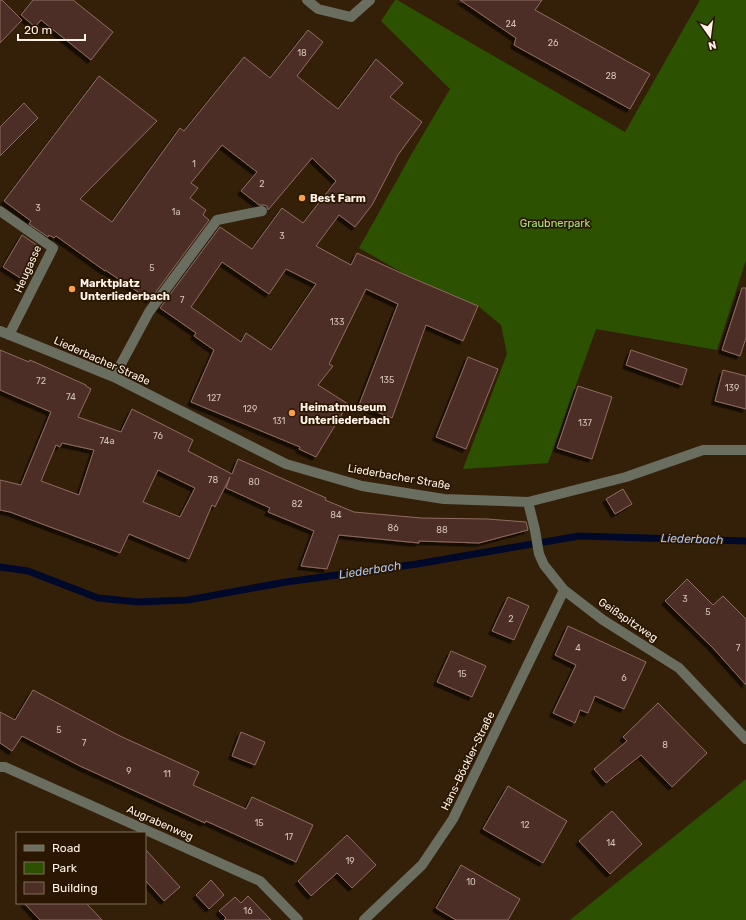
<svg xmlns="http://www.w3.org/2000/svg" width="746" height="920" font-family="Rubik,sans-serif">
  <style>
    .green { fill: #2c5100 }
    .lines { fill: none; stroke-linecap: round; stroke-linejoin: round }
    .stream { stroke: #00092a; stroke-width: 7 }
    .building { fill: #4d2e25; stroke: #8f6c62; fill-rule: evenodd; filter: url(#shadow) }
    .minor { stroke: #6a6e61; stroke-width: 10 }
    .poi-dot { fill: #f9a04d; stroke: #2a1601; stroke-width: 1.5 }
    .labels { text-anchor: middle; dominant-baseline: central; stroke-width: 3.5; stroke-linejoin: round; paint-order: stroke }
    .number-label { font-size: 9px; fill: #d2c2b7 }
    .poi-label { font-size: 11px; font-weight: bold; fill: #fef3e8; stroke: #2a1601; text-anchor: start }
    .park-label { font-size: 11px; fill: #a6e377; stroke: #2a1601 }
    .street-label { font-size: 11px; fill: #fef3e8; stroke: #2a1601 }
    .water-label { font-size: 12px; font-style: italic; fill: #abc6ec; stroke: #2a1601 }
  </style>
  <defs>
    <filter id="shadow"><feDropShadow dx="-3.5" dy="3.5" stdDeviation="0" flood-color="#0009"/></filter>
  </defs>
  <rect width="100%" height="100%" fill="#342009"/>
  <path class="green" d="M395 0H397L625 132 700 0H746V260L717 350 596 329 548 463 463 469 507 354 501 325 478 306 410 277 359 248 411 155 450 89 381 21Z
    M746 779V920H570Z"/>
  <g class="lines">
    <path class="stream" d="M0 567 28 571 98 598 138 602 188 600 286 582 417 564 579 536 746 541"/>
  </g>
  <path class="building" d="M0 0H2L22 20 0 43Z
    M33 0H73L113 32 91 60 41 20 35 27 21 15Z
    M460 0H542L535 10 650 74 630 109 514 45 516 38Z
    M308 30 323 42 297 76 338 109 376 59 403 83 390 97 422 122 398 155 372 205 355 227 339 215 316 246 351 265 357 253 410 277 478 306 463 341 426 325 392 418 359 405 398 304 366 289 329 364 333 366 318 385 348 404 316 457 299 449 300 447 191 402 214 350 194 336 196 333 160 308 220 227 252 249 282 208 303 223 336 181 312 158 268 210 267 206 264 205H259L241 191 257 172 222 145 191 183 198 188 190 198 206 210 203 215 209 220 150 300 105 270V271L56 236 54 238 49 235 48 237 29 224 31 221 4 201 99 76 157 121 80 199 112 222 180 128 184 131 244 57 270 78ZM222 262 269 294 286 269 316 284 271 350 246 333 241 342 191 307Z
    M24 103 38 118 0 156V127Z
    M22 235 41 248 22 279 3 267Z
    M742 288H746V338L740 356 722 350Z
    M0 350 29 362 30 360 86 385V386L91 389 78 417 121 432 132 409 193 440 188 451 232 474 238 459 326 498 325 500 354 512 421 518 487 519 526 522 528 530 479 543 419 541V543L339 535 327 569 301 566 314 531 268 512 270 508 226 488 230 477 215 507 212 505 189 559 129 534 120 553 10 512 0 510V480L21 485 51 412 0 390ZM62 443 94 450 79 495 41 481 56 445 60 447ZM158 470 195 488 180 517 143 502Z
    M631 350 687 369 682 385 626 365Z
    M468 357 498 369 466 449 436 437Z
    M723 370 746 376V409L715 401Z
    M578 386 612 397 592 459 557 448Z
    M623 489 632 504 615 514 606 499Z
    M687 579 713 605 723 596 746 619V685L713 648 665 601Z
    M508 597 529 606 514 640 492 631Z
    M568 626 646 662 624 709 595 696 588 713 580 710 575 723 553 713 576 665 555 655Z
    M451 651 486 666 472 697 437 682Z
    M33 690 120 736 199 772 193 785 246 809 252 797 313 825 296 862 206 821 205 823 80 766 22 736 12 751 0 743V712L15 720Z
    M658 703 707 753 672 787 641 755 606 783 594 769 627 741 623 737Z
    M241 732 265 742 255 765 232 756Z
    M508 786 567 821 543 863 483 829Z
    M612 811 642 844 610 874 579 841Z
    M347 835 376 865 352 888 337 873 311 896 298 881Z
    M145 849 180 887 164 901 145 880Z
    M461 865 520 899 508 920H456L436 908Z
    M211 880 224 895 209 909 196 895Z
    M248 896 271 920H224L226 918 219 911 235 897 241 903Z
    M24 903H86L102 920H40Z"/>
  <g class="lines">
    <path class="minor" d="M307 0 318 9 351 17 370 0
      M0 211 53 248 9 335
      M0 331 114 377 286 464 362 486 444 499 528 502 626 477 703 450H746
      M114 377 149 312 217 220 262 211
      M528 502 535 530 539 554 544 565 564 590 603 620 679 668 746 739
      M0 767H5L260 881 298 920
      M364 920 422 865 453 819 564 590"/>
  </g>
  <g class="poi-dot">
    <circle cx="302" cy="198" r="4"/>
    <circle cx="72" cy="289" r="4"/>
    <circle cx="292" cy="413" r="4"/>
  </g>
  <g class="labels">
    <g class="number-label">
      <text x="511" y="24">24</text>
      <text x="553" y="43">26</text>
      <text x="302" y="53">18</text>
      <text x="611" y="76">28</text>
      <text x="194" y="164">1</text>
      <text x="262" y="184">2</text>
      <text x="38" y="208">3</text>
      <text x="176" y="212">1a</text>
      <text x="282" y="236">3</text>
      <text x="152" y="268">5</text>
      <text x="182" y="300">7</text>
      <text x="337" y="322">133</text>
      <text x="387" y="380">135</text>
      <text x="41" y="381">72</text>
      <text x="732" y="388">139</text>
      <text x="71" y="397">74</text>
      <text x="214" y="398">127</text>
      <text x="250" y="409">129</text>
      <text x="279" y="421">131</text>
      <text x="585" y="423">137</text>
      <text x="158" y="436">76</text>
      <text x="107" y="441">74a</text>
      <text x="213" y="480">78</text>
      <text x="254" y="482">80</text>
      <text x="297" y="504">82</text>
      <text x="336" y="515">84</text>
      <text x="393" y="528">86</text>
      <text x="442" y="530">88</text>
      <text x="685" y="599">3</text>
      <text x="708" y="612">5</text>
      <text x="511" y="619">2</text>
      <text x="578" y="648">4</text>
      <text x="738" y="648">7</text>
      <text x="462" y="674">15</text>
      <text x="624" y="678">6</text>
      <text x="59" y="730">5</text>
      <text x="84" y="743">7</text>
      <text x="665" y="745">8</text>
      <text x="129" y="771">9</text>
      <text x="167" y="774">11</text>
      <text x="259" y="823">15</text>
      <text x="525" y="825">12</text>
      <text x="289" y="837">17</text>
      <text x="611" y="843">14</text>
      <text x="350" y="861">19</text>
      <text x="471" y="882">10</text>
      <text x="248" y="911">16</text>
    </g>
    <g class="poi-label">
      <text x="310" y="198">Best Farm</text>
      <text x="80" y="283">Marktplatz<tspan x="80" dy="13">Unterliederbach</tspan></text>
      <text x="300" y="407">Heimatmuseum<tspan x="300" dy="13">Unterliederbach</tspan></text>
    </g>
    <g class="park-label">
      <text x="555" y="223">Graubnerpark</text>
    </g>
    <g class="street-label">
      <text transform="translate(28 269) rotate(-66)">Heugasse</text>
      <text transform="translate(102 361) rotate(24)">Liederbacher Straße</text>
      <text transform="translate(399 477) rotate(10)">Liederbacher Straße</text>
      <text transform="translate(628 620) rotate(34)">Geißspitzweg</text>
      <text transform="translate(468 761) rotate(-64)">Hans-Böckler-Straße</text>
      <text transform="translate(160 823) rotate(24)">Augrabenweg</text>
    </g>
    <g class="water-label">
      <text transform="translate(692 539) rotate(2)">Liederbach</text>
      <text transform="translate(370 570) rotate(-9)">Liederbach</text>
    </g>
  </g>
  <rect x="16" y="832" width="130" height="72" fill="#2a1601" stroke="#7f6e5d"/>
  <rect x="24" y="845" width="20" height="6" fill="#6a6e61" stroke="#7f6e5d"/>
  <text x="52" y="852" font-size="12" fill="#fef3e8">Road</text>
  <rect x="24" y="862" width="20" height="12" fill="#2c5100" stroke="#7f6e5d"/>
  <text x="52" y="872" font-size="12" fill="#fef3e8">Park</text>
  <rect x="24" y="882" width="20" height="12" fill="#4d2e25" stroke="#7f6e5d"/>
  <text x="52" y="892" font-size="12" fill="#fef3e8">Building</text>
  <g transform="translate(710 36) rotate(166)" stroke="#2a1601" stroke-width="3" paint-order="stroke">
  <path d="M0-3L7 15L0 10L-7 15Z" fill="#fef3e8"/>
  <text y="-6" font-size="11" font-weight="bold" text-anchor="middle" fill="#fef3e8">N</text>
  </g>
  <path d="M18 34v6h67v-6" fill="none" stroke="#fef3e8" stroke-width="2"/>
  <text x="24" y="34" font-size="12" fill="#fef3e8" stroke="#2a1601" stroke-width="3" paint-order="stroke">20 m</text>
</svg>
